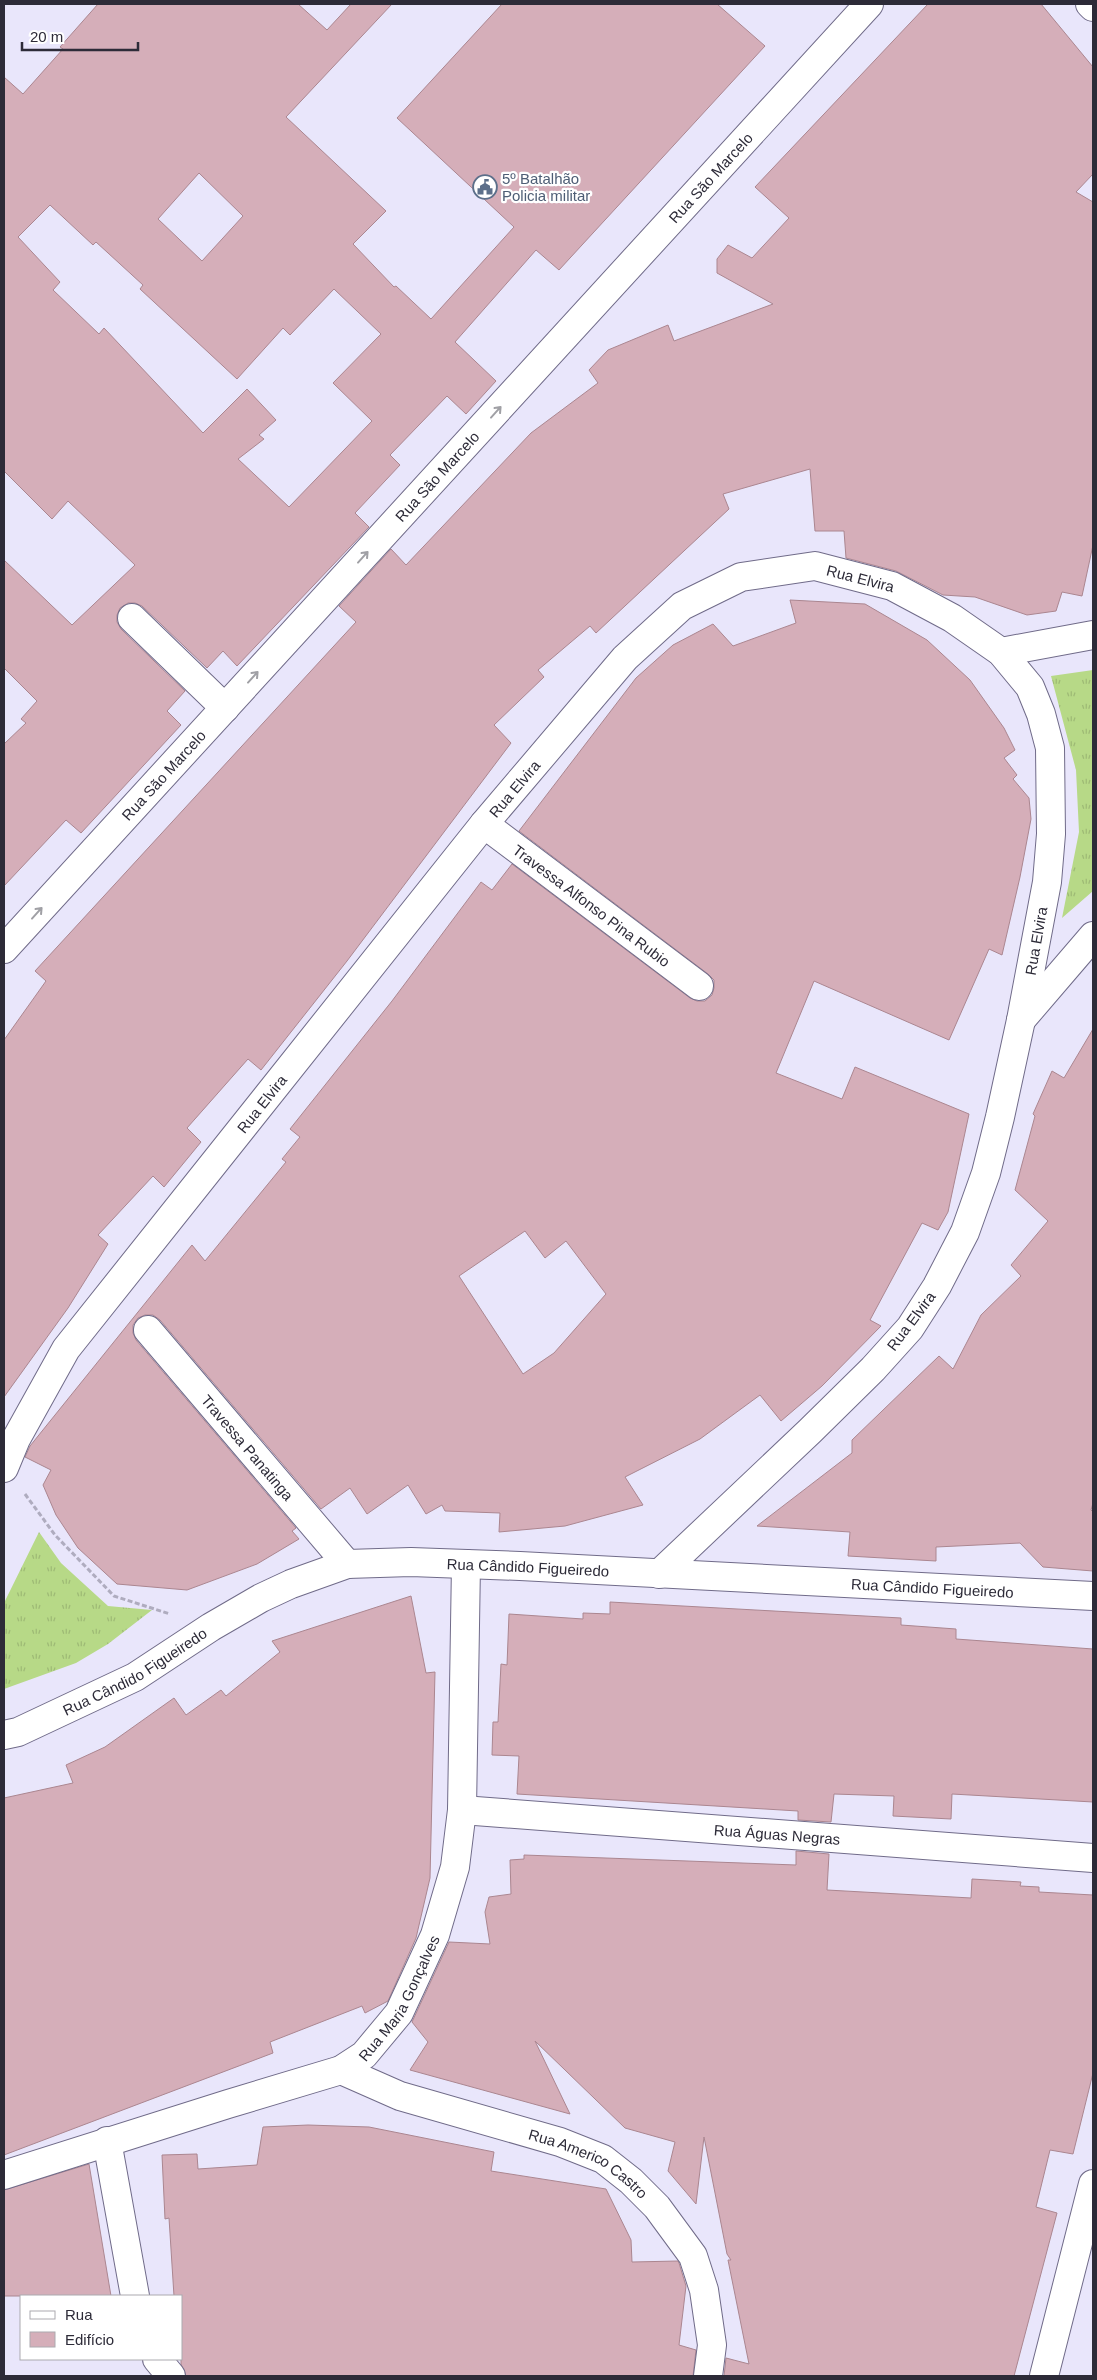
<svg xmlns="http://www.w3.org/2000/svg" width="1097" height="2380" font-family="Helvetica,sans-serif">
  <style>
    .grass { fill: url(#grass-tufts) }
    .building { fill: #d5aeb9; stroke: #ab8690; fill-rule: evenodd }
    .lines { fill: none; stroke-linecap: round; stroke-linejoin: round }
    .minor-casing { stroke: #706b89; stroke-width: 30 }
    .path { stroke: #afacbf; stroke-width: 3; stroke-dasharray: 5 2.5; stroke-linecap: butt }
    .minor { stroke: #fff; stroke-width: 28 }
    .oneway { stroke: #a0a0a5 }
    .labels { text-anchor: middle; dominant-baseline: central; stroke-width: 4.5; stroke-linejoin: round; paint-order: stroke }
    .service-label { font-size: 15px; fill: #4e5e75; stroke: #fff; text-anchor: start }
    .street-label { font-size: 15px; fill: #2d2b38; stroke: #fff }
  </style>
  <defs>
    <pattern id="grass-tufts" width="24" height="20" patternUnits="userSpaceOnUse" patternTransform="scale(1.25)"><rect width="24" height="20" fill="#b7d987"/><path d="M3 7l-1-3M5 7V3M7 7l1-3M15 17l-1-3M17 17v-4M19 17l1-3" fill="none" stroke="#9eba75"/></pattern>
  </defs>
  <rect width="100%" height="100%" fill="#e9e6fb"/>
  <path class="grass" d="M1093 670V891L1062 918 1079 832 1076 770 1051 676Z
    M39 1532 61 1563 108 1606 152 1610 108 1644 76 1663 4 1689V1603Z"/>
  <path class="building" d="M98 4H298L327 30 351 4H392L286 117 386 211 353 244 394 287 396 286 431 319 514 227 397 118 502 4H717L765 46 559 270 536 250 455 342 496 381 466 414 447 396 390 455 400 465 355 513 369 527 237 666 223 651 207 668 142 606 135 603H128L120 608 117 615V622L121 629 185 691 167 711 181 725 81 833 66 820 4 886V744L26 723 21 719 37 701 4 668V560L72 625 135 565 68 501 52 519 4 471V77L23 94 63 49 60 47ZM199 173 243 216 202 261 158 219ZM50 205 93 245 96 242 143 285 140 289 237 379 283 328 290 335 334 289 381 334 333 383 372 421 289 507 238 459 264 439 259 435 276 420 247 389 203 433 104 328 99 334 53 290 60 282 18 237Z
    M928 4H1041L1093 67V174L1076 192 1093 202V545L1082 596 1062 592 1056 611 1027 615 975 597 943 595 896 571 846 558 844 531H815L810 469 723 494 729 509 596 633 590 626 538 670 544 677 494 725 511 743 347 961 261 1070 248 1059 187 1128 201 1142 164 1187 153 1176 98 1235 108 1244 68 1308 4 1397V1040L46 981 35 971 356 622 339 606 391 549 406 565 531 433 598 383 589 370 608 350 668 325 674 341 773 304 717 273V259L728 245 752 258 789 218 755 187Z
    M790 600 865 604 927 640 970 680 1004 728 1015 750 1004 758 1017 775 1013 779 1029 798 1031 819 1020 877 1002 955 989 949 949 1040 814 981 776 1073 842 1099 855 1067 969 1114 948 1212 938 1230 922 1223 870 1320 881 1326 822 1386 781 1421 760 1395 700 1439 625 1477 643 1505 565 1526 499 1532 500 1513 445 1511 442 1505 426 1514 408 1485 367 1514 350 1488 321 1509 160 1320 153 1315H145L138 1318 133 1325V1333L136 1340 296 1528 292 1531 299 1539 257 1564 187 1590 117 1584 78 1548 56 1515 43 1485 51 1470 25 1457 30 1446 192 1245 205 1261 286 1162 282 1159 300 1137 290 1129 392 1001 481 882 492 890 512 864 690 998 697 1001H705L712 995 714 988V980L708 974 519 831 636 678 673 645 713 624 733 646 796 623ZM525 1231 545 1258 566 1241 606 1294 554 1353 523 1374 459 1276Z
    M1093 1029V1503L1091 1510 1093 1512V1571L1043 1567 1020 1543 936 1547V1561L848 1556 850 1532 757 1526 852 1453V1440L939 1356 953 1369 981 1315 1021 1276 1011 1265 1048 1221 1015 1190 1035 1116 1033 1114 1052 1071 1064 1078Z
    M411 1596 426 1673 435 1672 430 1878 416 1938 388 2001 365 2013 362 2006 270 2042 273 2053 4 2155V1798L73 1783 66 1765 105 1747 174 1698 186 1715 221 1690 226 1696 280 1652 272 1641Z
    M610 1602 901 1618V1625L956 1629V1639L1093 1649V1802L952 1794 951 1819 893 1816 894 1796 834 1794 831 1822 798 1820V1811L517 1794 519 1756 492 1755 493 1722H498L501 1664 507 1665 509 1614 583 1619V1613L610 1614Z
    M796 1851 829 1854 827 1890 971 1898 972 1879 1021 1882 1020 1886 1039 1887V1892L1093 1895V2073L1073 2154 1050 2150 1036 2207 1057 2213 1014 2376H724L726 2358 749 2364 728 2260H731L727 2254 704 2137 696 2204 668 2171 675 2142 625 2128 535 2041 570 2114 410 2070 428 2042 412 2022 449 1942 490 1944 485 1912 489 1897 511 1894 510 1860 524 1859V1855L796 1865Z
    M308 2125 369 2127 494 2152 491 2171 606 2189 631 2240 632 2262 678 2261 679 2263 686 2286 679 2345 696 2350 693 2376H186L181 2364V2296H174L169 2218 165 2219 162 2155 197 2154 198 2169 257 2165 263 2127Z
    M89 2164 111 2296H4V2190Z"/>
  <g class="lines">
    <g class="minor-casing">
      <g id="minor">
        <path d="M1090 4 1093 7"/>
        <path d="M132 618 225 708"/>
        <path d="M1001 652 1093 635"/>
        <path id="s1" d="M484 824 699 986"/>
        <path id="s2" d="M4 949 869 4"/>
        <path d="M1021 1020 1093 936"/>
        <path id="s3" d="M148 1330 347 1564"/>
        <path id="s4" d="M4 1468 16 1439 66 1349 484 824 625 658 682 606 741 577 815 566 892 586 952 618 1001 652 1030 687 1041 714 1050 748 1051 834 1047 882 1021 1020 1000 1117 986 1173 965 1232 937 1286 910 1328 873 1369 810 1431 659 1574"/>
        <path id="s5" d="M4 1735 18 1732 135 1677 211 1627 261 1598 291 1584 347 1564 411 1562 520 1566 1093 1596"/>
        <path id="s6" d="M462 1810 1093 1858"/>
        <path id="s7" d="M341 2070 400 2096 560 2142 603 2159 631 2181 657 2207 693 2256 704 2290 712 2345 708 2376"/>
        <path d="M107 2141 135 2296"/>
        <path id="s8" d="M4 2175 228 2104 341 2070 364 2055 399 2013 435 1935 455 1867 462 1810 466 1564"/>
        <path d="M157 2359 171 2376"/>
        <path d="M1044 2376 1093 2184"/>
      </g>
    </g>
    <path class="path" d="M25 1494 55 1535 114 1596 170 1614"/>
    <use href="#minor" class="minor"/>
  </g>
  <defs><path id="oneway-shaft" d="M-6 0H5M1.5-3L5.5 0L1.5 3" fill="none" stroke-width="1.6" stroke-linecap="round" stroke-linejoin="round" transform="scale(1.25)"/></defs>
  <g class="oneway">
    <use href="#oneway-shaft" transform="translate(496 412) rotate(-48)"/>
    <use href="#oneway-shaft" transform="translate(363 557) rotate(-48)"/>
    <use href="#oneway-shaft" transform="translate(253 677) rotate(-48)"/>
    <use href="#oneway-shaft" transform="translate(37 913) rotate(-48)"/>
  </g>
  <defs>
    <g id="civic-ring" transform="scale(1.25)"><circle r="9.5" fill="#fff" stroke="#5c6f8a" stroke-width="1.5"/><path d="M-.6-6.5H3V-4.5H.6V-3L4-1V1h2V6H-6V1h2V-1L-.6-3ZM-1.2 2.5V6h2.4V2.5Z" fill="#5c6f8a"/></g>
  </defs>
  <g fill-rule="evenodd">
    <use href="#civic-ring" x="485" y="187"/>
  </g>
  <g class="labels">
    <g class="service-label">
      <text x="502" y="178">5º Batalhão<tspan x="502" dy="17">Policia militar</tspan></text>
    </g>
    <g class="street-label">
      <text stroke="none"><textPath href="#s2" startOffset="1046">Rua São Marcelo</textPath></text>
      <text stroke="none"><textPath href="#s2" startOffset="641">Rua São Marcelo</textPath></text>
      <text stroke="none"><textPath href="#s4" startOffset="1288">Rua Elvira</textPath></text>
      <text stroke="none"><textPath href="#s2" startOffset="236">Rua São Marcelo</textPath></text>
      <text stroke="none"><textPath href="#s4" startOffset="852">Rua Elvira</textPath></text>
      <text stroke="none"><textPath href="#s1" startOffset="135">Travessa Alfonso Pina Rubio</textPath></text>
      <text transform="translate(1036 941) rotate(-80)">Rua Elvira</text>
      <text stroke="none"><textPath href="#s4" startOffset="448">Rua Elvira</textPath></text>
      <text transform="translate(911 1321) rotate(-53)">Rua Elvira</text>
      <text stroke="none"><textPath href="#s3" startOffset="154">Travessa Panatinga</textPath></text>
      <text stroke="none"><textPath href="#s5" startOffset="566">Rua Cândido Figueiredo</textPath></text>
      <text stroke="none"><textPath href="#s5" startOffset="971">Rua Cândido Figueiredo</textPath></text>
      <text stroke="none"><textPath href="#s5" startOffset="146">Rua Cândido Figueiredo</textPath></text>
      <text stroke="none"><textPath href="#s6" startOffset="316">Rua Águas Negras</textPath></text>
      <text stroke="none"><textPath href="#s8" startOffset="448">Rua Maria Gonçalves</textPath></text>
      <text stroke="none"><textPath href="#s7" startOffset="266">Rua Americo Castro</textPath></text>
    </g>
  </g>
  <rect width="1097" height="2380" fill="none" stroke="#2d2b38" stroke-width="10"/>
  <rect x="20" y="2295" width="162" height="65" fill="#ffffff" stroke="#abaaaf"/>
  <rect x="30" y="2311" width="25" height="8" fill="#ffffff" stroke="#abaaaf"/>
  <text x="65" y="2320" font-size="15" fill="#2d2b38">Rua</text>
  <rect x="30" y="2332" width="25" height="15" fill="#d5aeb9" stroke="#abaaaf"/>
  <text x="65" y="2345" font-size="15" fill="#2d2b38">Edifício</text>
  <path d="M22 42v8h116v-8" fill="none" stroke="#2d2b38" stroke-width="2.5"/>
  <text x="30" y="42" font-size="15" fill="#2d2b38" stroke="#ffffff" stroke-width="4" paint-order="stroke">20 m</text>
</svg>
